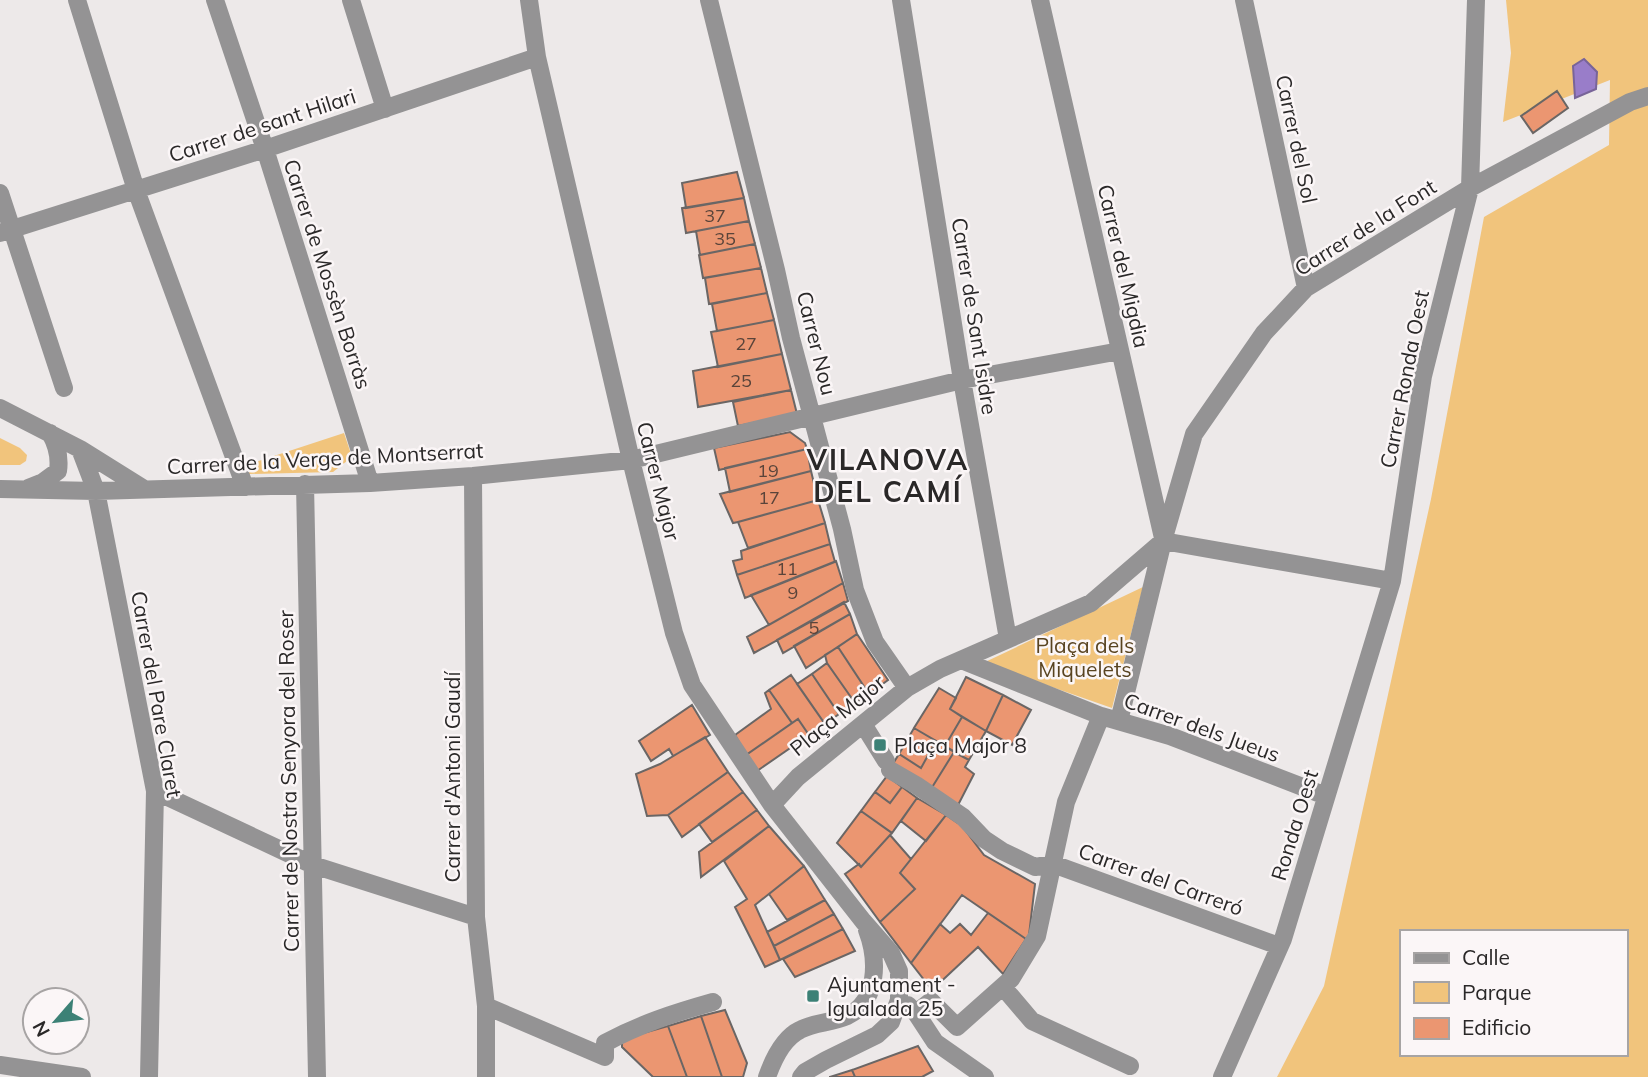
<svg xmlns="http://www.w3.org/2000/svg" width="1648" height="1077" font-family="Mulish,sans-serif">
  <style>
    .green { fill: #f1c47c; fill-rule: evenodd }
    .water { fill: #997dc9; stroke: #786499; stroke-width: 2 }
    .building { fill: #eb9671; stroke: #6a6665; stroke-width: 2 }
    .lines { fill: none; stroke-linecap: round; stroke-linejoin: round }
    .minor { stroke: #949394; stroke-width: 18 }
    .poi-dot { fill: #3c8176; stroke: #fbf6f7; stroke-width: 2.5 }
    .labels { text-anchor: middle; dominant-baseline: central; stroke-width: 5; stroke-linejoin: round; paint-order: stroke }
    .number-label { font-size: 18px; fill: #5a443a }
    .street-label { font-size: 21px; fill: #2a2828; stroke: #fbf6f7 }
    .park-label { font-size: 21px; fill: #594421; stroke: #fbf6f7 }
    .poi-label { font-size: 21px; fill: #2a2828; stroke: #fbf6f7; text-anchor: start }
    .district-label { font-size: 28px; font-weight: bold; letter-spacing: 2px; fill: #2a2828; stroke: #fbf6f7 }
  </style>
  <rect width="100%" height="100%" fill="#ede9e9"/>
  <path class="green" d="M1506 0H1648V1077H1277L1324 986 1431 499 1484 217 1609 145 1610 80 1503 122 1511 53ZM1401 932H1625V1054H1401Z
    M344 433 352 457 333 472 249 474 246 465Z
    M0 438 20 448 27 455 26 461 20 465H0Z
    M1143 587 1112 708 983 663Z"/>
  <path class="water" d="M1584 59 1597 72 1596 89 1575 98 1573 66Z"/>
  <path class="building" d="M1557 91 1568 108 1533 133 1521 116Z
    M737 172 744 198 686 208 682 183Z
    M744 198 749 221 686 233 682 208Z
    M749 221 755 244 700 255 696 231Z
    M755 244 761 268 703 278 699 255Z
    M761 268 767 293 709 304 705 278Z
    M767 293 774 320 717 331 712 304Z
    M774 320 782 354 718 367 711 332Z
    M782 354 791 390 698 407 693 371Z
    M791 390 797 414 738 426 733 402Z
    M790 432 805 443 807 449 719 470 714 448Z
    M807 449 811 471 730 492 725 468Z
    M811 471 818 500 738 522 733 523 720 494Z
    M818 500 825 523 748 548 738 522Z
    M825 523 830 544 737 575 733 561 742 559 741 551Z
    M830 544 835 562 745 598 737 575Z
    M836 561 843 583 769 625 751 595Z
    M843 583 848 601 754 653 747 637Z
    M844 602 850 614 783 653 777 640Z
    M850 614 857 634 806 668 794 646Z
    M857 634 888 680 869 694 838 647Z
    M838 647 869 694 855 703 827 663 825 655Z
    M827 663 855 703 839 714 812 674Z
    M812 674 839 714 825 724 797 684Z
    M791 675 825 724 809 735 798 719 792 723 769 690Z
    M966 677 1003 695 986 731 950 709Z
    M939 688 956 698 950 709 962 717 945 746 914 728Z
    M769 690 792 723 746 755 735 735 771 709 765 693Z
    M1003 695 1031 710 1012 745 986 731Z
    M692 705 710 735 673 756 669 749 651 761 639 741Z
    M962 717 986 731 969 760 945 746Z
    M798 719 809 735 757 771 746 755Z
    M914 728 936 741 921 768 899 754Z
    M705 737 728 772 668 815 647 816 636 774 660 764Z
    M936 741 954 752 931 789 891 767 899 754 921 768Z
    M954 752 969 760 965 767 974 774 956 809 931 789Z
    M728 772 743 792 682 837 668 815Z
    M887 776 902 787 890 803 875 792Z
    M902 787 917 798 892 833 861 811 875 792 890 803Z
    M743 792 757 810 712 842 699 824Z
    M917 798 946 815 926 841 901 821Z
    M757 810 769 826 701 877 699 852Z
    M861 811 892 833 861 867 837 843Z
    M946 815 962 826 984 855 1035 884 1029 935 1026 939 962 895 911 963 880 922 915 889 900 873Z
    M769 826 804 866 755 905 780 960 765 967 735 907 747 899 724 861Z
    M890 835 911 859 900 873 915 889 880 922 845 874 859 864 861 867Z
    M804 866 825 900 787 920 769 894Z
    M825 900 834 914 774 946 767 932Z
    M988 913 1026 939 1003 974 978 947 932 990 911 963 940 924 950 933 960 924 971 935Z
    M834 914 843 929 780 960 774 946Z
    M843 929 855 951 795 977 783 959Z
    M725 1010 747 1063 743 1077H722L701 1016Z
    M701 1016 722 1077H687L668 1026Z
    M668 1026 687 1077H653L622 1047V1039Z
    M918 1046 933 1071 922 1077H855L852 1070Z
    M852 1070 855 1077H829H830Z"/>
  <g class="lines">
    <path class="minor" d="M77 0 136 190 245 487
      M215 0 265 149 370 483
      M351 0 385 109
      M529 0 537 57 631 460 674 633 692 685 772 805 863 921 891 953 899 971V1000L891 1022 877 1035 826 1060 805 1072 801 1077
      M709 0 776 270 791 338 842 529 855 590 875 642 907 688
      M901 0 962 380 1008 639
      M1040 0 1163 538
      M1244 0 1306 288
      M0 193 64 388
      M0 233 265 149 537 57
      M0 408 80 449 144 489
      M80 449 96 491 155 791 149 1077
      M473 476 476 917 486 1006V1077
      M305 484 317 1077
      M28 488 43 482 58 471C60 457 57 445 50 433
      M0 489 96 491 370 483 473 476 631 460 962 380 1120 351
      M1163 541 1392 581
      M961 660 1101 716 1170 736 1326 796
      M1119 721 1163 541 1194 434 1264 333 1306 288 1470 188 1630 102 1648 96
      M863 724 886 761
      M890 770 916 785 963 817 984 839 1002 851 1035 867 1053 864 1279 946
      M155 791 313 865 476 917
      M772 805 798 777 907 688 940 669 1091 603 1163 541
      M1003 987 1032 1021 1130 1066
      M908 1005 916 1013 935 1042 985 1077
      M486 1006 605 1057V1043C640 1024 674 1013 713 1002
      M916 1013 931 1001 957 1027 1011 979 1037 936 1066 802 1101 716
      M0 1065 82 1077
      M767 1077C773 1060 783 1038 800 1030 814 1022 832 1023 847 1016 879 1001 878 959 867 930
      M1222 1077 1283 939 1392 581 1423 376 1470 188 1476 0"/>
  </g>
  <g class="poi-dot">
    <rect x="873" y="738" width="14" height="14" rx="3.5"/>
    <rect x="806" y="989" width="14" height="14" rx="3.5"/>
  </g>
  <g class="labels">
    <g class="number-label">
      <text x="715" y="215">37</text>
      <text x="725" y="238">35</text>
      <text x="746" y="343">27</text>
      <text x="741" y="380">25</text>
      <text x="768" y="470">19</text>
      <text x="769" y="497">17</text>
      <text x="787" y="568">11</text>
      <text x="793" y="592">9</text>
      <text x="814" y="627">5</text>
    </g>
    <g class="street-label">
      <text transform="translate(262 125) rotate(-18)">Carrer de sant Hilari</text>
      <text transform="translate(1297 139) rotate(78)">Carrer del Sol</text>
      <text transform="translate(1365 227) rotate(-32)">Carrer de la Font</text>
      <text transform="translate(1124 266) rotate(77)">Carrer del Migdia</text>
      <text transform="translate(328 274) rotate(72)">Carrer de Mossèn Borràs</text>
      <text transform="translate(975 316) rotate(81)">Carrer de Sant Isidre</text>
      <text transform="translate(817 343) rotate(76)">Carrer Nou</text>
      <text transform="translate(1404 379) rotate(-79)">Carrer Ronda Oest</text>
      <text transform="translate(325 458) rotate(-3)">Carrer de la Verge de Montserrat</text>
      <text transform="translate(659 481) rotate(76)">Carrer Major</text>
      <text transform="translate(157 694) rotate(80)">Carrer del Pare Claret</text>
      <text transform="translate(837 715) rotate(-39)">Plaça Major</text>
      <text transform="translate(1202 727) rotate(20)">Carrer dels Jueus</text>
      <text transform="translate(452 777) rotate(-90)">Carrer d'Antoni Gaudí</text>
      <text transform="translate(288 781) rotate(-91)">Carrer de Nostra Senyora del Roser</text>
      <text transform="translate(1294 825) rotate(-73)">Ronda Oest</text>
      <text transform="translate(1161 879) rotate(20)">Carrer del Carreró</text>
    </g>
    <g class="park-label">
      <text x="1085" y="645">Plaça dels<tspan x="1085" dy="24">Miquelets</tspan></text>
    </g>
    <g class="poi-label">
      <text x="894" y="745">Plaça Major 8</text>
      <text x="827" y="984">Ajuntament -<tspan x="827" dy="24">Igualada 25</tspan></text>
    </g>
    <g class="district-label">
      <text x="888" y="459">VILANOVA<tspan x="888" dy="32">DEL CAMÍ</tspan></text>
    </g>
  </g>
  <rect x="1400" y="930" width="228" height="126" fill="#fbf6f7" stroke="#a7a4a4" stroke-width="2"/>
  <rect x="1414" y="953" width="35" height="10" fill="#949394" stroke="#a7a4a4" stroke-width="2"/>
  <text x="1462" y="965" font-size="21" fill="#2a2828">Calle</text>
  <rect x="1414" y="982" width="35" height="21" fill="#f1c47c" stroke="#a7a4a4" stroke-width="2"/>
  <text x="1462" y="1000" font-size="21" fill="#2a2828">Parque</text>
  <rect x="1414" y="1018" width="35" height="21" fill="#eb9671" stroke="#a7a4a4" stroke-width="2"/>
  <text x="1462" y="1035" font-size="21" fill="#2a2828">Edificio</text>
  <g transform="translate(56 1021) rotate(242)"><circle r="33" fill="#fbf6f7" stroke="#a7a4a4" stroke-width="2"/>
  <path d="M0-5L12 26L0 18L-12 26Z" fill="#3c8176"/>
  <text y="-10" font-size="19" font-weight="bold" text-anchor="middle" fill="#2a2828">N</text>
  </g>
</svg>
